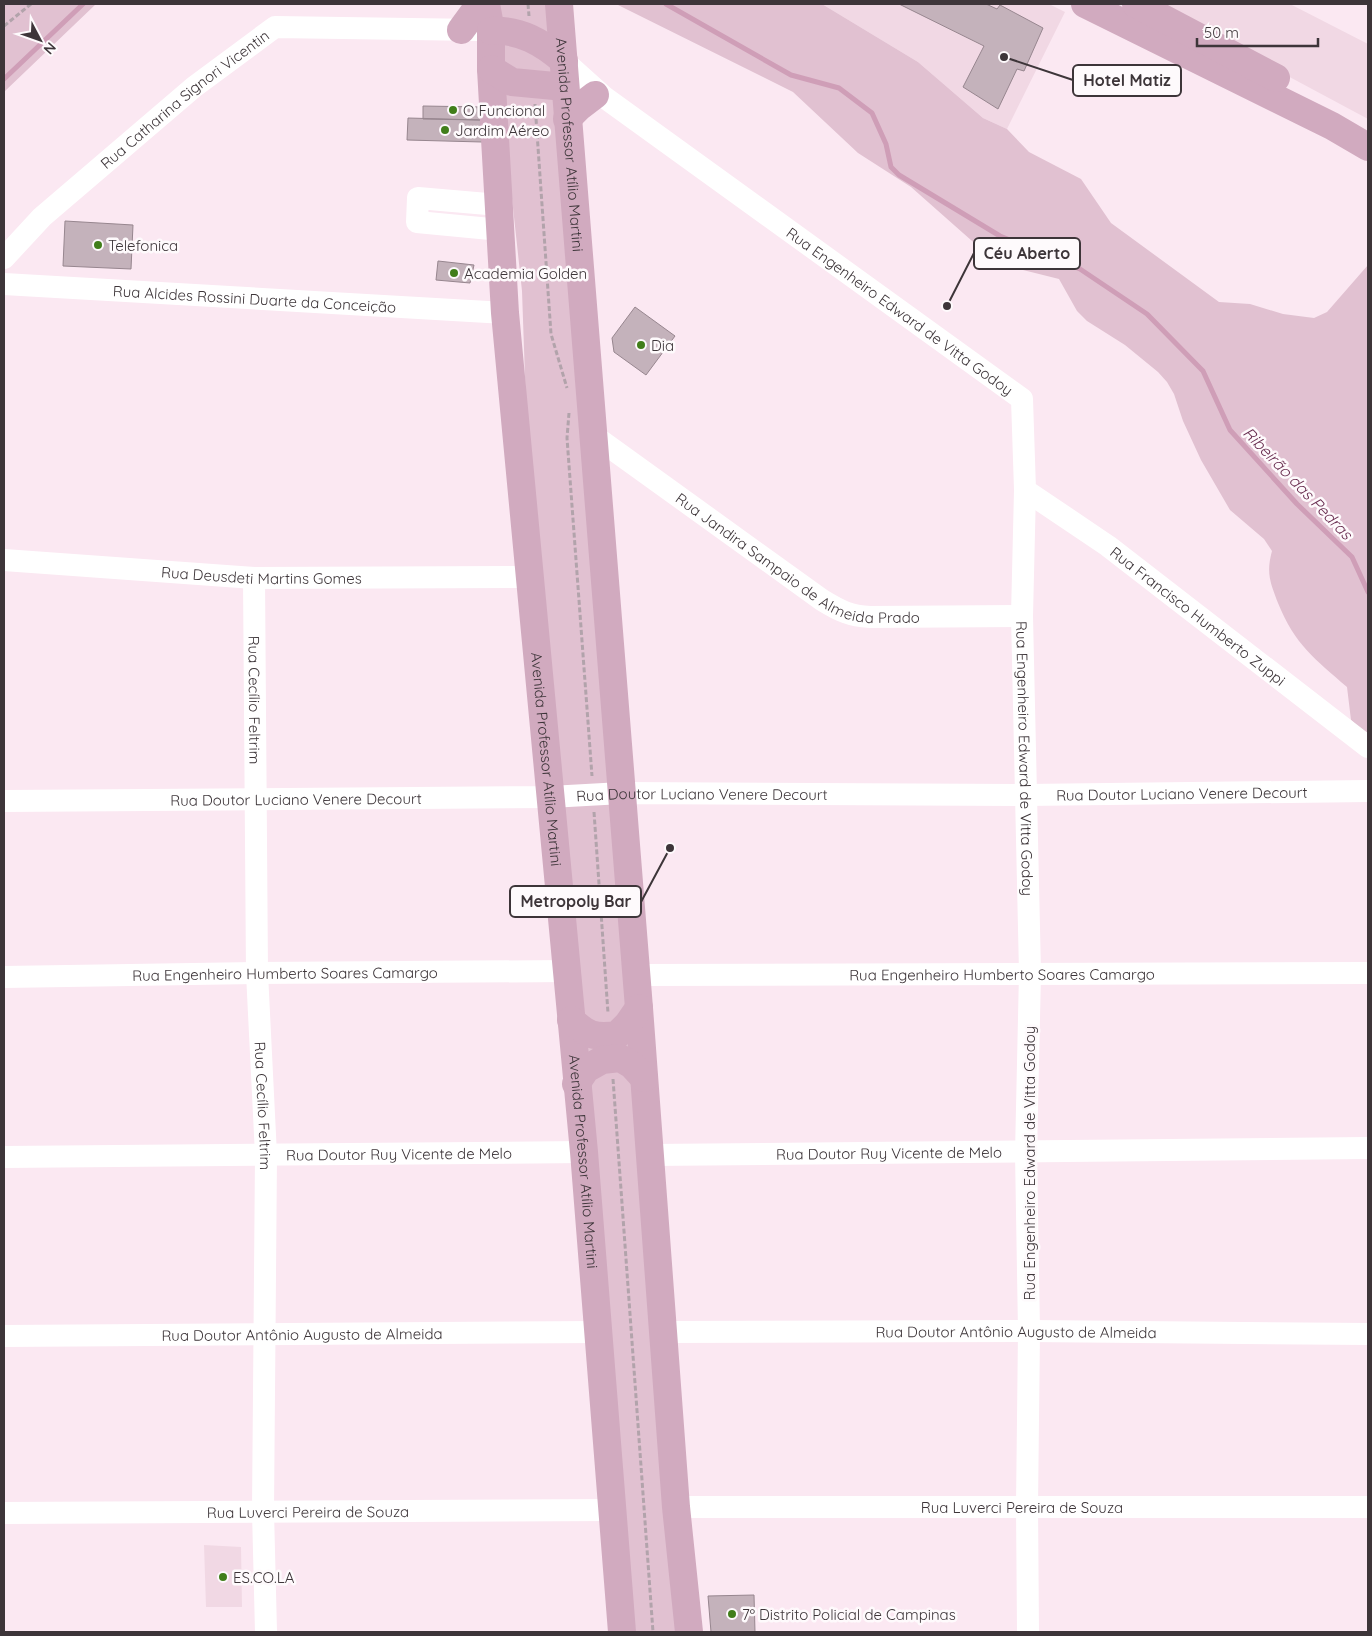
<svg xmlns="http://www.w3.org/2000/svg" width="1372" height="1636" font-family="Quicksand,sans-serif">
  <style>
    .built { fill: #f1d8e4 }
    .green { fill: #e1c1d1 }
    .lines { fill: none; stroke-linecap: round; stroke-linejoin: round }
    .stream { stroke: #cf9eb7; stroke-width: 5 }
    .building { fill: #c4b2bb; stroke: #97868f }
    .path { stroke: #b2a3ab; stroke-width: 3; stroke-dasharray: 5 2.5; stroke-linecap: butt }
    .minor { stroke: #fff; stroke-width: 22 }
    .major { stroke: #d1aabf; stroke-width: 28 }
    .poi-dot { fill: #417e1a; stroke: #fefafc; stroke-width: 2 }
    .labels { text-anchor: middle; dominant-baseline: central; stroke-width: 5; stroke-linejoin: round; paint-order: stroke }
    .street-label { font-size: 15px; fill: #3d3539; stroke: #fefafc }
    .poi-label { font-size: 15px; fill: #3d3539; stroke: #fefafc; text-anchor: start }
    .water-label { font-size: 16px; font-style: italic; fill: #692d50; stroke: #fefafc }
    .leader { fill: none; stroke: #3d3539; stroke-width: 2 }
    .callout-dot { fill: #3d3539; stroke: #fefafc; stroke-width: 2 }
    .callout { fill: #fefafc; stroke: #3d3539; stroke-width: 2 }
    .callout-label { font-size: 16px; text-anchor: middle; font-weight: bold; fill: #3d3539 }
  </style>
  <rect width="100%" height="100%" fill="#fbe8f2"/>
  <path class="built" d="M822 4H1049L1065 12 1007 129 983 118 918 62Z
    M1153 4H1290L1368 44V119Z
    M204 1545 241 1547 242 1607H206Z"/>
  <path class="green" d="M4 4H96L4 92Z
    M491 4H556L686 1632H628L527 435 522 291Z
    M616 4H822L918 62 983 118 1007 129 1029 152 1081 179 1111 223 1219 302 1250 304 1283 314 1314 318 1327 312 1368 265V736L1351 720 1347 687C1315 659 1295 645 1278 603 1270 582 1266 573 1272 551L1264 539 1230 510 1201 460 1183 421 1174 394 1167 382 1158 372 1125 345 1087 321 1077 311 1059 279 1015 268 989 256 911 187 858 153 793 92Z"/>
  <g class="lines">
    <path class="stream" d="M666 4 791 75 839 88 872 113 886 144 891 167 899 175 1000 236 1080 269 1147 314 1203 371 1230 430 1297 504 1352 557 1368 592
      M4 79 83 4"/>
  </g>
  <path class="building" d="M899 4H986L997 9 1000 5 1043 28 1024 71 1017 69 998 109 963 87 984 46Z
    M423 106 482 107 481 120 423 119Z
    M408 118 481 120 482 142 407 140Z
    M65 221 133 225 131 269 63 266Z
    M438 261 474 265 470 283 436 280Z
    M635 307 675 336 646 375 614 352 612 338Z
    M754 1595 755 1632H711L708 1596Z"/>
  <g class="lines">
    <path class="path" d="M528 4 529 16
      M4 26 31 4
      M535 104 551 334 567 388
      M569 413 567 438 592 776
      M594 812 608 1013
      M613 1079 653 1632"/>
    <g class="minor">
      <path id="s1" d="M564 61 604 97 1022 399 1025 490 1022 616 1030 973 1026 1153 1029 1331 1027 1506 1028 1632"/>
      <path d="M499 205 418 198 417 222 501 230"/>
      <path id="s2" d="M4 258 42 217 194 87 275 27 478 30"/>
      <path id="s3" d="M4 284 505 313"/>
      <path id="s4" d="M593 435 822 600C840 611 850 616 870 617L1022 616"/>
      <path id="s5" d="M1025 490 1108 546 1368 747"/>
      <path id="s6" d="M4 560 254 578 517 577"/>
      <path id="s7" d="M254 578 257 973 266 1155 263 1511 266 1632"/>
      <path id="s8" d="M4 801 550 797 622 793 1026 795 1368 791"/>
      <path id="s9" d="M636 975 1368 973"/>
      <path id="s10" d="M4 977 257 973 567 971"/>
      <path id="s11" d="M650 1155 1368 1148"/>
      <path id="s12" d="M4 1157 584 1152"/>
      <path id="s13" d="M662 1332 1029 1331 1368 1334"/>
      <path id="s14" d="M4 1336 599 1332"/>
      <path id="s15" d="M676 1507H1368"/>
      <path id="s16" d="M4 1513 613 1510"/>
    </g>
    <g class="major">
      <path id="s17" d="M486 4 491 31V69L505 313 584 1152 622 1632"/>
      <path id="s18" d="M559 4 639 1008 676 1507 689 1632"/>
      <path d="M1085 4 1332 126 1368 147"/>
      <path d="M1136 4 1276 78"/>
      <path d="M461 30 480 4"/>
      <path d="M491 31C520 29 543 43 564 61"/>
      <path d="M491 69 512 82 565 87"/>
      <path d="M567 119 578 108 595 95"/>
      <path d="M571 1020C587 1035 594 1038 617 1035L628 1024 639 1008"/>
      <path d="M576 1084 586 1069 602 1060 620 1058 632 1065 644 1078"/>
    </g>
  </g>
  <g class="poi-dot">
    <circle cx="453" cy="110" r="5"/>
    <circle cx="445" cy="130" r="5"/>
    <circle cx="98" cy="245" r="5"/>
    <circle cx="454" cy="273" r="5"/>
    <circle cx="641" cy="345" r="5"/>
    <circle cx="223" cy="1577" r="5"/>
    <circle cx="732" cy="1614" r="5"/>
  </g>
  <g class="labels">
    <g class="street-label">
      <text stroke="none"><textPath href="#s2" startOffset="241">Rua Catharina Signori Vicentin</textPath></text>
      <text stroke="none"><textPath href="#s18" startOffset="141">Avenida Professor Atílio Martini</textPath></text>
      <text stroke="none"><textPath href="#s3" startOffset="251">Rua Alcides Rossini Duarte da Conceição</textPath></text>
      <text stroke="none"><textPath href="#s1" startOffset="419">Rua Engenheiro Edward de Vitta Godoy</textPath></text>
      <text stroke="none"><textPath href="#s4" startOffset="244">Rua Jandira Sampaio de Almeida Prado</textPath></text>
      <text stroke="none"><textPath href="#s6" startOffset="258">Rua Deusdeti Martins Gomes</textPath></text>
      <text stroke="none"><textPath href="#s5" startOffset="214">Rua Francisco Humberto Zuppi</textPath></text>
      <text stroke="none"><textPath href="#s7" startOffset="122">Rua Cecílio Feltrim</textPath></text>
      <text stroke="none"><textPath href="#s17" startOffset="758">Avenida Professor Atílio Martini</textPath></text>
      <text stroke="none"><textPath href="#s1" startOffset="929">Rua Engenheiro Edward de Vitta Godoy</textPath></text>
      <text stroke="none"><textPath href="#s8" startOffset="1178">Rua Doutor Luciano Venere Decourt</textPath></text>
      <text stroke="none"><textPath href="#s8" startOffset="698">Rua Doutor Luciano Venere Decourt</textPath></text>
      <text stroke="none"><textPath href="#s8" startOffset="292">Rua Doutor Luciano Venere Decourt</textPath></text>
      <text stroke="none"><textPath href="#s10" startOffset="281">Rua Engenheiro Humberto Soares Camargo</textPath></text>
      <text stroke="none"><textPath href="#s9" startOffset="366">Rua Engenheiro Humberto Soares Camargo</textPath></text>
      <text stroke="none"><textPath href="#s7" startOffset="528">Rua Cecílio Feltrim</textPath></text>
      <text stroke="none"><textPath href="#s12" startOffset="395">Rua Doutor Ruy Vicente de Melo</textPath></text>
      <text stroke="none"><textPath href="#s11" startOffset="239">Rua Doutor Ruy Vicente de Melo</textPath></text>
      <text stroke="none"><textPath href="#s17" startOffset="1162">Avenida Professor Atílio Martini</textPath></text>
      <text transform="translate(1029 1163) rotate(-90)">Rua Engenheiro Edward de Vitta Godoy</text>
      <text stroke="none"><textPath href="#s13" startOffset="354">Rua Doutor Antônio Augusto de Almeida</textPath></text>
      <text stroke="none"><textPath href="#s14" startOffset="298">Rua Doutor Antônio Augusto de Almeida</textPath></text>
      <text stroke="none"><textPath href="#s15" startOffset="346">Rua Luverci Pereira de Souza</textPath></text>
      <text stroke="none"><textPath href="#s16" startOffset="304">Rua Luverci Pereira de Souza</textPath></text>
    </g>
    <g class="poi-label">
      <text x="463" y="110">O Funcional</text>
      <text x="455" y="130">Jardim Aéreo</text>
      <text x="108" y="245">Telefonica</text>
      <text x="464" y="273">Academia Golden</text>
      <text x="651" y="345">Dia</text>
      <text x="233" y="1577">ES.CO.LA</text>
      <text x="742" y="1614">7º Distrito Policial de Campinas</text>
    </g>
    <g class="water-label">
      <text transform="translate(1298 483) rotate(46)">Ribeirão das Pedras</text>
    </g>
  </g>
  <path class="leader" d="M1004 57L1073 80M947 306L974 253M670 848L641 902"/>
  <g class="callout-dot">
    <circle cx="1004" cy="57" r="5"/>
    <circle cx="947" cy="306" r="5"/>
    <circle cx="670" cy="848" r="5"/>
  </g>
  <g class="callout">
    <rect x="1073" y="65" width="108" height="31" rx="5"/>
    <rect x="974" y="238" width="106" height="31" rx="5"/>
    <rect x="510" y="886" width="131" height="31" rx="5"/>
  </g>
  <g class="callout-label">
    <text x="1127" y="86">Hotel Matiz</text>
    <text x="1027" y="259">Céu Aberto</text>
    <text x="576" y="907">Metropoly Bar</text>
  </g>
  <rect width="1372" height="1636" fill="none" stroke="#3d3539" stroke-width="10"/>
  <g transform="translate(40 40) rotate(131)" stroke="#fefafc" stroke-width="4" paint-order="stroke">
  <path d="M0-4L9 19L0 12L-9 19Z" fill="#3d3539"/>
  <text y="-8" font-size="14" font-weight="bold" text-anchor="middle" fill="#3d3539">N</text>
  </g>
  <path d="M1197 38v8h121v-8" fill="none" stroke="#3d3539" stroke-width="2.5"/>
  <text x="1204" y="38" font-size="15" fill="#3d3539" stroke="#fefafc" stroke-width="4" paint-order="stroke">50 m</text>
</svg>
